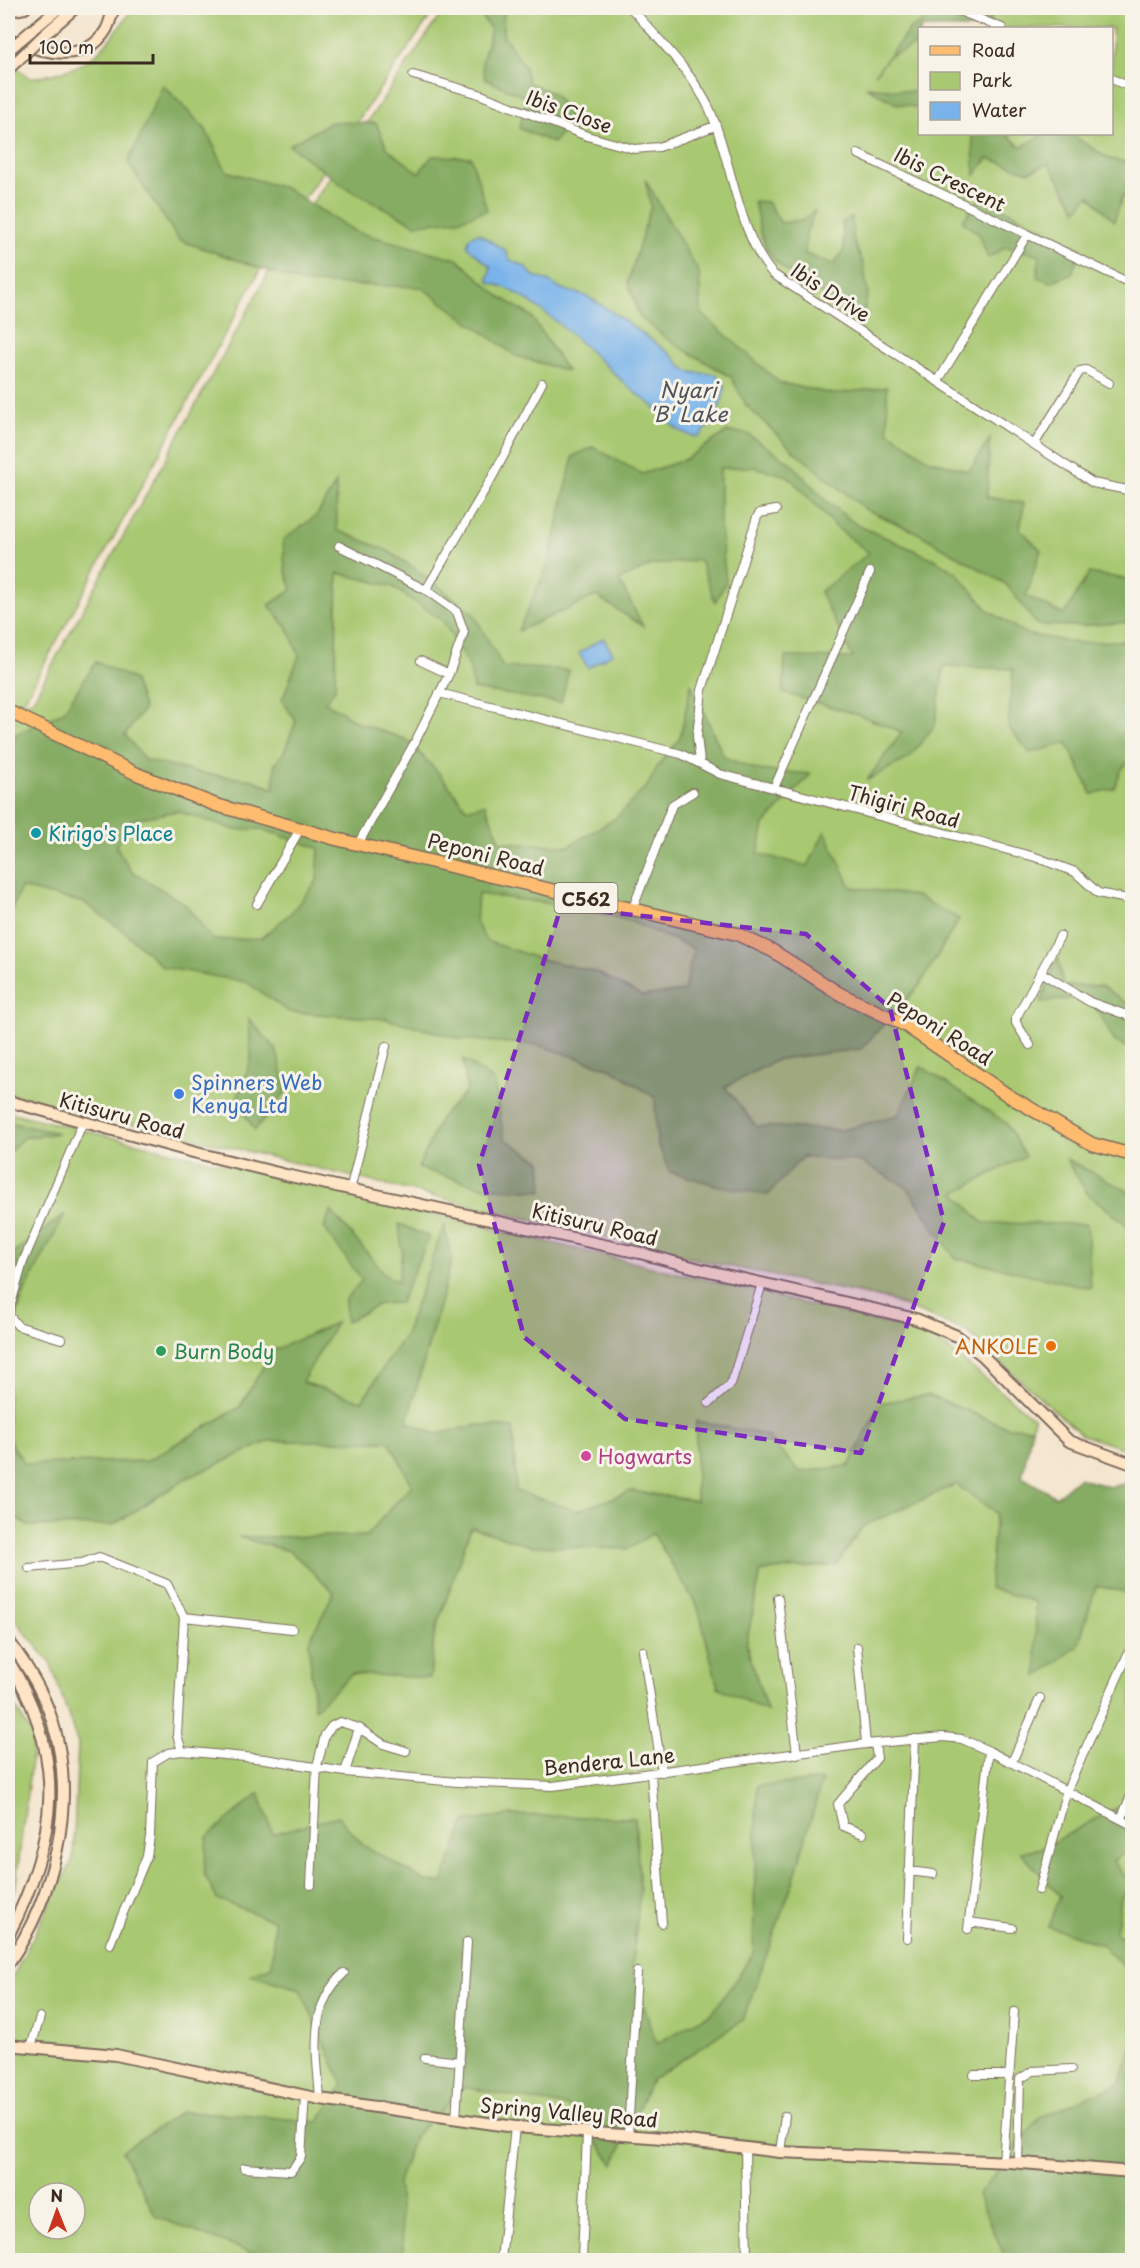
<svg xmlns="http://www.w3.org/2000/svg" width="1140" height="2268" font-family="'Playpen Sans',sans-serif">
  <style>
    .green { fill: #a8c871; stroke: #727948; stroke-width: 1.5; fill-rule: evenodd }
    .forest { fill: #86ac63; stroke: #606b40; stroke-width: 1.5; fill-rule: evenodd }
    .water { fill: #79b3ea; stroke: #5a6e84; stroke-width: 1.5 }
    .lines { fill: none; stroke-linecap: round; stroke-linejoin: round }
    .stream { stroke: #79b3ea; stroke-width: 2 }
    .street-casing { stroke: #7c6b5c; stroke-width: 10 }
    .secondary-casing { stroke: #7c6b5c; stroke-width: 14 }
    .primary-casing { stroke: #7c6b5c; stroke-width: 15 }
    .street { stroke: #fff; stroke-width: 8 }
    .secondary { stroke: #ffe4c6; stroke-width: 10 }
    .primary { stroke: #febc70; stroke-width: 12 }
    .secondary-bridge-casing { stroke: #7c6b5c; stroke-width: 14; stroke-linecap: butt }
    .secondary-bridge { stroke: #ffe4c6; stroke-width: 10 }
    .marked { fill: #7b2cbf; fill-opacity: 0.2; stroke: #7b2cbf; stroke-width: 4.5; stroke-dasharray: 12 8; stroke-linejoin: round }
    .culture-dot { fill: #0f9aa8; stroke: #f7f3e8; stroke-width: 2 }
    .shop-dot { fill: #3f7fe0; stroke: #f7f3e8; stroke-width: 2 }
    .food-dot { fill: #e8710a; stroke: #f7f3e8; stroke-width: 2 }
    .leisure-dot { fill: #2e9e5b; stroke: #f7f3e8; stroke-width: 2 }
    .hotel-dot { fill: #d1479c; stroke: #f7f3e8; stroke-width: 2 }
    .labels { text-anchor: middle; dominant-baseline: central; stroke-width: 6; stroke-linejoin: round; paint-order: stroke }
    .shield { fill: #f7f3e8; stroke: #73665b; stroke-width: 1.5 }
    .shield-label { font-size: 18px; font-weight: bold; fill: #3b2a1e }
    .street-label { font-size: 20px; fill: #3b2a1e; stroke: #f7f3e8 }
    .culture-label { font-size: 20px; fill: #0d838f; stroke: #f7f3e8; text-anchor: start }
    .shop-label { font-size: 20px; fill: #366cbe; stroke: #f7f3e8; text-anchor: start }
    .food-label { font-size: 20px; fill: #c56008; stroke: #f7f3e8; text-anchor: end }
    .leisure-label { font-size: 20px; fill: #27864d; stroke: #f7f3e8; text-anchor: start }
    .hotel-label { font-size: 20px; fill: #b23c85; stroke: #f7f3e8; text-anchor: start }
    .water-label { font-size: 21px; font-style: italic; fill: #4e535b; stroke: #f7f3e8 }
  </style>
  <rect width="100%" height="100%" fill="#f7f3e8"/>
  <filter id="ink" filterUnits="userSpaceOnUse"><feTurbulence type="fractalNoise" baseFrequency=".0167" numOctaves="2"/><feDisplacementMap in="SourceGraphic" scale="12" xChannelSelector="R" yChannelSelector="G"/><feConvolveMatrix kernelMatrix="1 2 1 2 8 2 1 2 1" color-interpolation-filters="sRGB"/></filter>
  <filter id="wash" filterUnits="userSpaceOnUse"><feTurbulence type="fractalNoise" baseFrequency=".008" numOctaves="4" result="noise"/><feDisplacementMap in="SourceGraphic" scale="24" xChannelSelector="R" yChannelSelector="G"/><feGaussianBlur stdDeviation="1.35" result="paint"/><feColorMatrix in="noise" values="0 0 0 0 0 0 0 0 0 0 0 0 0 0 0 0 0 1.4 0 .05"/><feComposite in="paint" operator="in"/></filter>
  <g filter="url(#wash)">
    <rect width="100%" height="100%" fill="#f4e5ce"/>
    <path class="green" d="M134 8H436L282 230 20 708 34 698 285 243 445 8H1132V1451L1082 1435 967 1332 887 1299 708 1262 8 1094V718L19 709 8 703V61L30 78C94 69 96 56 134 8ZM920 28H1112V134H920Z
      M8 1112 930 1334 1034 1418 1032 1428 1007 1427 928 1395 881 1403 849 1466 800 1472 765 1435 696 1421V1501L632 1491 577 1512 515 1491 513 1428 478 1425 437 1434 407 1422 452 1259 444 1226 405 1335 362 1401 302 1382 335 1323 273 1351 240 1407 147 1461 25 1464 8 1439Z
      M269 1441H389L413 1484 366 1536 241 1538 290 1551 334 1592 309 1642 314 1708 352 1673 430 1678 434 1635 471 1527 531 1546 653 1533 698 1607 718 1687 767 1711 746 1644 761 1571 836 1565 863 1526 956 1484 996 1513 990 1588 1035 1602 1078 1646 1096 1586 1132 1593V2260H8V1986L73 1859 78 1744 51 1664 8 1611V1512L28 1526 113 1525 187 1478ZM39 2193H75V2229H39Z
      M8 1696 34 1737 15 1890 8 1903Z"/>
    <path class="forest" d="M476 8H510H504L503 35 525 67 528 82 554 94 573 119 553 143 519 128 527 98 485 79 482 62 491 30Z
      M909 8H981L992 12 989 28H920L919 44 889 56 875 74 909 30 931 15Z
      M163 85 206 130 226 171 285 188 356 232 457 259 499 296 531 316 567 371 516 356 421 287 303 283 179 240 128 163Z
      M866 87 919 92V108L895 103Z
      M331 122 376 123 387 148 419 173 432 156 471 157 487 210 458 220 415 224 345 187 289 145Z
      M972 134H1007L1021 147 1045 134H1071L1109 159 1132 163V195L1122 197 1114 221 1089 195 1077 210 1049 164 1028 172 988 158 975 175Z
      M645 179 699 273 701 313 780 383 833 394 887 387 888 431 928 459 969 471 990 439 987 497 1024 503 1020 529 1041 550 1026 596 1064 615 1089 573 1132 580V622L1078 626 1037 625 1006 584 916 532 865 509 796 453 746 405 731 377 671 342 639 316 628 282 651 206Z
      M982 197 1081 249 1072 273 1051 282 1037 277 1040 255 1006 247 988 258 979 234 962 221Z
      M754 201 767 202 781 223 804 220 815 210 806 234 805 254 833 265 844 250 842 223 852 217 853 239 863 263 868 292 863 316C834 300 795 283 773 258 760 243 758 219 754 201Z
      M727 432 746 433 791 463 825 500 857 525 934 559 957 573 989 611 1026 634 1077 643 1132 640V757L1121 770 1115 788 1092 794 1067 743 1030 753 1008 727 1013 669 944 666 935 725 909 758 867 780 902 732 859 715 783 693 785 657 853 658 820 592 869 553 836 527 788 476 752 467 720 468V526L726 582 715 602 700 560 652 565 619 580 643 626 596 596 518 631 549 563 573 456 593 447 642 474 684 460Z
      M336 483 337 530 386 550 413 567 473 613 503 667 569 670 561 703 473 689 470 668 443 621 391 586 338 573 335 689 325 702 359 723 407 740 438 772 467 809 485 804 501 842 569 846 616 818 647 786 658 766 680 738 691 684 724 757 757 770 811 774 764 825 758 854 808 866 825 831 851 887 916 896 959 919 920 985 861 1049 779 1059 725 1087 756 1126 842 1130 898 1115 921 1066 1006 1123 1025 1156 955 1193 983 1223 1087 1224 1091 1288 955 1258 907 1187 859 1161 802 1157 768 1195 716 1185 670 1172 657 1142 655 1098 612 1069 538 1045 461 1039 386 1019 289 1012 246 982 163 967 126 933 84 903 21 888 8 920V738L63 712 96 662 133 679 144 709 125 735 145 760 200 773 254 780 274 789 275 764 284 752 296 721 282 700 299 656 289 630 269 605 292 590 285 568 283 540 317 515ZM177 811 235 830 261 829 319 848 317 881 291 913 261 938 213 940 185 904 131 871 116 846 131 820ZM478 894 570 906 630 921 694 949 684 991 642 996 596 972 537 958 486 941 476 922Z
      M1058 956 1063 986H1102L1132 1007V1049L1114 1041 1091 997 1041 1002Z
      M249 1019 276 1049 287 1090 255 1130 236 1102 251 1060Z
      M463 1059 494 1081 504 1139 541 1161 543 1191 483 1187 418 1168 441 1117 467 1091Z
      M8 1122 58 1133 23 1138 8 1153Z
      M1066 1159 1132 1193V1229L1087 1193Z
      M331 1211 387 1276 398 1282 402 1252 399 1224 429 1237 400 1303 379 1304 346 1322 345 1300 362 1280 324 1228Z
      M65 1214 25 1291 16 1317 8 1298V1257Z
      M444 1225 452 1259 407 1422 437 1434 478 1425 513 1428 516 1491 577 1511 632 1491 696 1501V1421L765 1435 800 1472 849 1466 881 1403 928 1395 1007 1427 1032 1428 1022 1477 1056 1497 1078 1478 1110 1487 1132 1482V1593L1096 1586 1078 1646 1037 1676 1035 1602 989 1588 996 1513 956 1484 863 1526 836 1565 761 1571 746 1644 767 1711 718 1687 698 1607 653 1533 629 1549 531 1546 471 1527 434 1635 430 1678 352 1674 314 1709 309 1642 334 1592 290 1551 238 1537 366 1536 412 1485 389 1441H269L187 1478 113 1525 28 1526 8 1512V1439L25 1464 147 1461 240 1407 272 1351 336 1323 302 1382 362 1401 405 1335Z
      M822 1780 794 1879 743 2020 651 2080 614 2164 569 2107 464 2087 414 2137 398 2182 404 2260H270L156 2217 122 2151 181 2112 239 2114 318 2122 343 2085 300 1989 250 1975 272 1966 274 1921 217 1899 204 1874 207 1837 259 1793 273 1834 338 1816 363 1845 425 1881 442 1883 465 1822 511 1815 635 1818 640 1891 632 1967 656 2044 712 2013 753 1955 757 1786Z
      M1132 1799V1847L1113 1861 1132 1885 1121 1898 1116 1933 1132 1942V1975L1102 1945 1048 1926 1060 1896 1020 1852 1045 1847Z
      M1132 2043V2260H1006L978 2195 1040 2117 1121 2083Z"/>
    <path class="water" d="M478 233 505 250 510 260 524 266 535 277C546 278 550 283 559 288 569 292 580 293 590 298 618 315 642 333 669 353 677 358 679 367 688 371 696 374 707 373 716 374L725 386C723 405 712 424 699 437 677 435 669 421 654 407 647 400 637 395 629 387 597 359 530 289 490 283L488 279 491 267 467 246 470 237Z
      M603 638 613 653 588 668 579 653Z"/>
    <g class="lines">
      <path class="stream" d="M8 2257 12 2260"/>
    </g>
  </g>
  <g filter="url(#ink)">
    <g class="lines">
      <g class="street-casing">
        <path id="street" d="M631 8C658 39 693 73 710 110 731 158 738 235 773 274L1093 483 1132 491
          M952 8 1002 28
          M413 75 476 93 587 136 634 149 659 147 715 126
          M1112 79 1132 88
          M858 154 1132 284
          M938 381 1027 235
          M1035 443 1080 371 1086 370 1109 383
          M1130 491 1132 478
          M339 546 426 590 457 612 464 632 449 674 415 742 358 844
          M426 590 494 474 542 383
          M421 661 449 674
          M439 693 681 754 720 774 1035 857 1075 872 1098 893 1132 900
          M700 762 697 736 702 690 757 517 760 513 776 510
          M774 788 870 572
          M257 904 300 829
          M633 908 672 805 693 792
          M1040 972 1090 1002 1132 1017
          M1030 1045 1016 1023V1018L1060 936
          M350 1190 386 1046
          M61 1339 18 1326 8 1314 23 1262 83 1122
          M709 1403 731 1384 762 1284
          M29 1568 82 1563 99 1557 167 1584 184 1617 292 1629
          M778 1598 797 1754
          M857 1647 866 1744
          M643 1651 662 1772
          M182 1751 177 1735 184 1617
          M1012 1762 1040 1698
          M345 1772 359 1728 383 1744 406 1751
          M651 1774 662 1923
          M1121 1819 1132 1793
          M863 1834 843 1826 838 1804 877 1758 875 1744
          M909 1871 933 1874
          M311 1885 317 1766 325 1735 332 1726 340 1722 359 1728
          M1039 1890 1067 1790 1128 1654
          M969 1922 1012 1928
          M968 1929 989 1751
          M907 1938 915 1739
          M110 1944 147 1856 150 1836 153 1762 168 1753 182 1751 265 1759 345 1772 457 1782 553 1786 866 1744 943 1737 962 1739 989 1751 1132 1825
          M31 2047 40 2017
          M425 2058 460 2062
          M974 2075H1010
          M320 2099C317 2054 307 2007 344 1973
          M456 2119 467 1942
          M628 2136 637 1972
          M745 2147 747 2260
          M780 2152 785 2116
          M1003 2162 1014 2012
          M1018 2163 1020 2079 1033 2071 1071 2069
          M244 2168 291 2171 301 2157 305 2095
          M501 2260 515 2127
          M582 2260 587 2133"/>
      </g>
      <g class="secondary-casing">
        <path id="secondary" d="M8 11 25 8
          M31 31 59 8
          M44 35 75 8
          M8 40C40 50 84 67 106 30 110 23 111 15 114 8
          M8 69 19 59
          M8 1101 193 1152 286 1175 640 1253 700 1269 916 1319 957 1336 982 1355 1069 1441 1132 1464
          M8 1640C26 1664 43 1691 52 1720 78 1801 55 1896 8 1964
          M8 1660C68 1756 58 1839 8 1936
          M8 2045 116 2055 320 2099 515 2127 663 2138 780 2152 1010 2162 1132 2172"/>
      </g>
      <g class="primary-casing">
        <path id="primary" d="M8 711 137 774 216 805 336 839 737 934 773 951 840 994 905 1025 1009 1096 1092 1144 1132 1155"/>
      </g>
      <use href="#street" class="street"/>
      <use href="#secondary" class="secondary"/>
      <use href="#primary" class="primary"/>
      <g class="secondary-bridge-casing">
        <path id="secondary-bridge" d="M11 48 31 31
          M19 59 44 35"/>
      </g>
      <use href="#secondary-bridge" class="secondary-bridge"/>
    </g>
  </g>
  <path class="marked" d="M561 907 806 934 890 1008 944 1222 861 1453 625 1419 524 1337 479 1165Z"/>
  <circle class="culture-dot" cx="36" cy="833" r="6"/>
  <circle class="shop-dot" cx="179" cy="1094" r="6"/>
  <circle class="food-dot" cx="1051" cy="1346" r="6"/>
  <circle class="leisure-dot" cx="161" cy="1351" r="6"/>
  <circle class="hotel-dot" cx="586" cy="1456" r="6"/>
  <g class="labels">
    <rect class="shield" x="554.5" y="883" width="63" height="30" rx="4.5"/>
    <g class="shield-label">
      <text x="586" y="898">C562</text>
    </g>
    <g class="street-label">
      <text transform="translate(569 111) rotate(20)">Ibis Close</text>
      <text transform="translate(950 179) rotate(26)">Ibis Crescent</text>
      <text transform="translate(831 292) rotate(33)">Ibis Drive</text>
      <text transform="translate(904 806) rotate(15)">Thigiri Road</text>
      <text transform="translate(486 854) rotate(14)">Peponi Road</text>
      <text transform="translate(940 1028) rotate(32)">Peponi Road</text>
      <text transform="translate(122 1115) rotate(15)">Kitisuru Road</text>
      <text transform="translate(595 1224) rotate(13)">Kitisuru Road</text>
      <text transform="translate(609 1761) rotate(-6)">Bendera Lane</text>
      <text transform="translate(569 2112) rotate(5)">Spring Valley Road</text>
    </g>
    <g class="culture-label">
      <text x="48" y="833">Kirigo's Place</text>
    </g>
    <g class="shop-label">
      <text x="191" y="1082">Spinners Web<tspan x="191" dy="23">Kenya Ltd</tspan></text>
    </g>
    <g class="food-label">
      <text x="1039" y="1346">ANKOLE</text>
    </g>
    <g class="leisure-label">
      <text x="173" y="1351">Burn Body</text>
    </g>
    <g class="hotel-label">
      <text x="598" y="1456">Hogwarts</text>
    </g>
    <g class="water-label">
      <text x="688" y="389">Nyari<tspan x="688" dy="24">'B' Lake</tspan></text>
    </g>
  </g>
  <rect width="1140" height="2268" fill="none" stroke="#f7f3e8" stroke-width="30"/>
  <rect x="918" y="27" width="195" height="108" fill="#f7f3e8" stroke="#aca397" stroke-width="1.5"/>
  <rect x="930" y="46" width="30" height="9" fill="#febc70" stroke="#aca397" stroke-width="1.5"/>
  <text x="972" y="57" font-size="18" fill="#3b2a1e">Road</text>
  <rect x="930" y="72" width="30" height="18" fill="#a8c871" stroke="#aca397" stroke-width="1.5"/>
  <text x="972" y="87" font-size="18" fill="#3b2a1e">Park</text>
  <rect x="930" y="102" width="30" height="18" fill="#79b3ea" stroke="#aca397" stroke-width="1.5"/>
  <text x="972" y="117" font-size="18" fill="#3b2a1e">Water</text>
  <g transform="translate(57 2211) rotate(359)"><circle r="28" fill="#f7f3e8" stroke="#aca397" stroke-width="1.5"/>
  <path d="M0-4.5L10 22L0 15L-10 22Z" fill="#c8321e"/>
  <text y="-9" font-size="16" font-weight="bold" text-anchor="middle" fill="#3b2a1e">N</text>
  </g>
  <path d="M30 54v9h123v-9" fill="none" stroke="#3b2a1e" stroke-width="3"/>
  <text x="39" y="54" font-size="18" fill="#3b2a1e" stroke="#f7f3e8" stroke-width="4.5" paint-order="stroke">100 m</text>
</svg>
